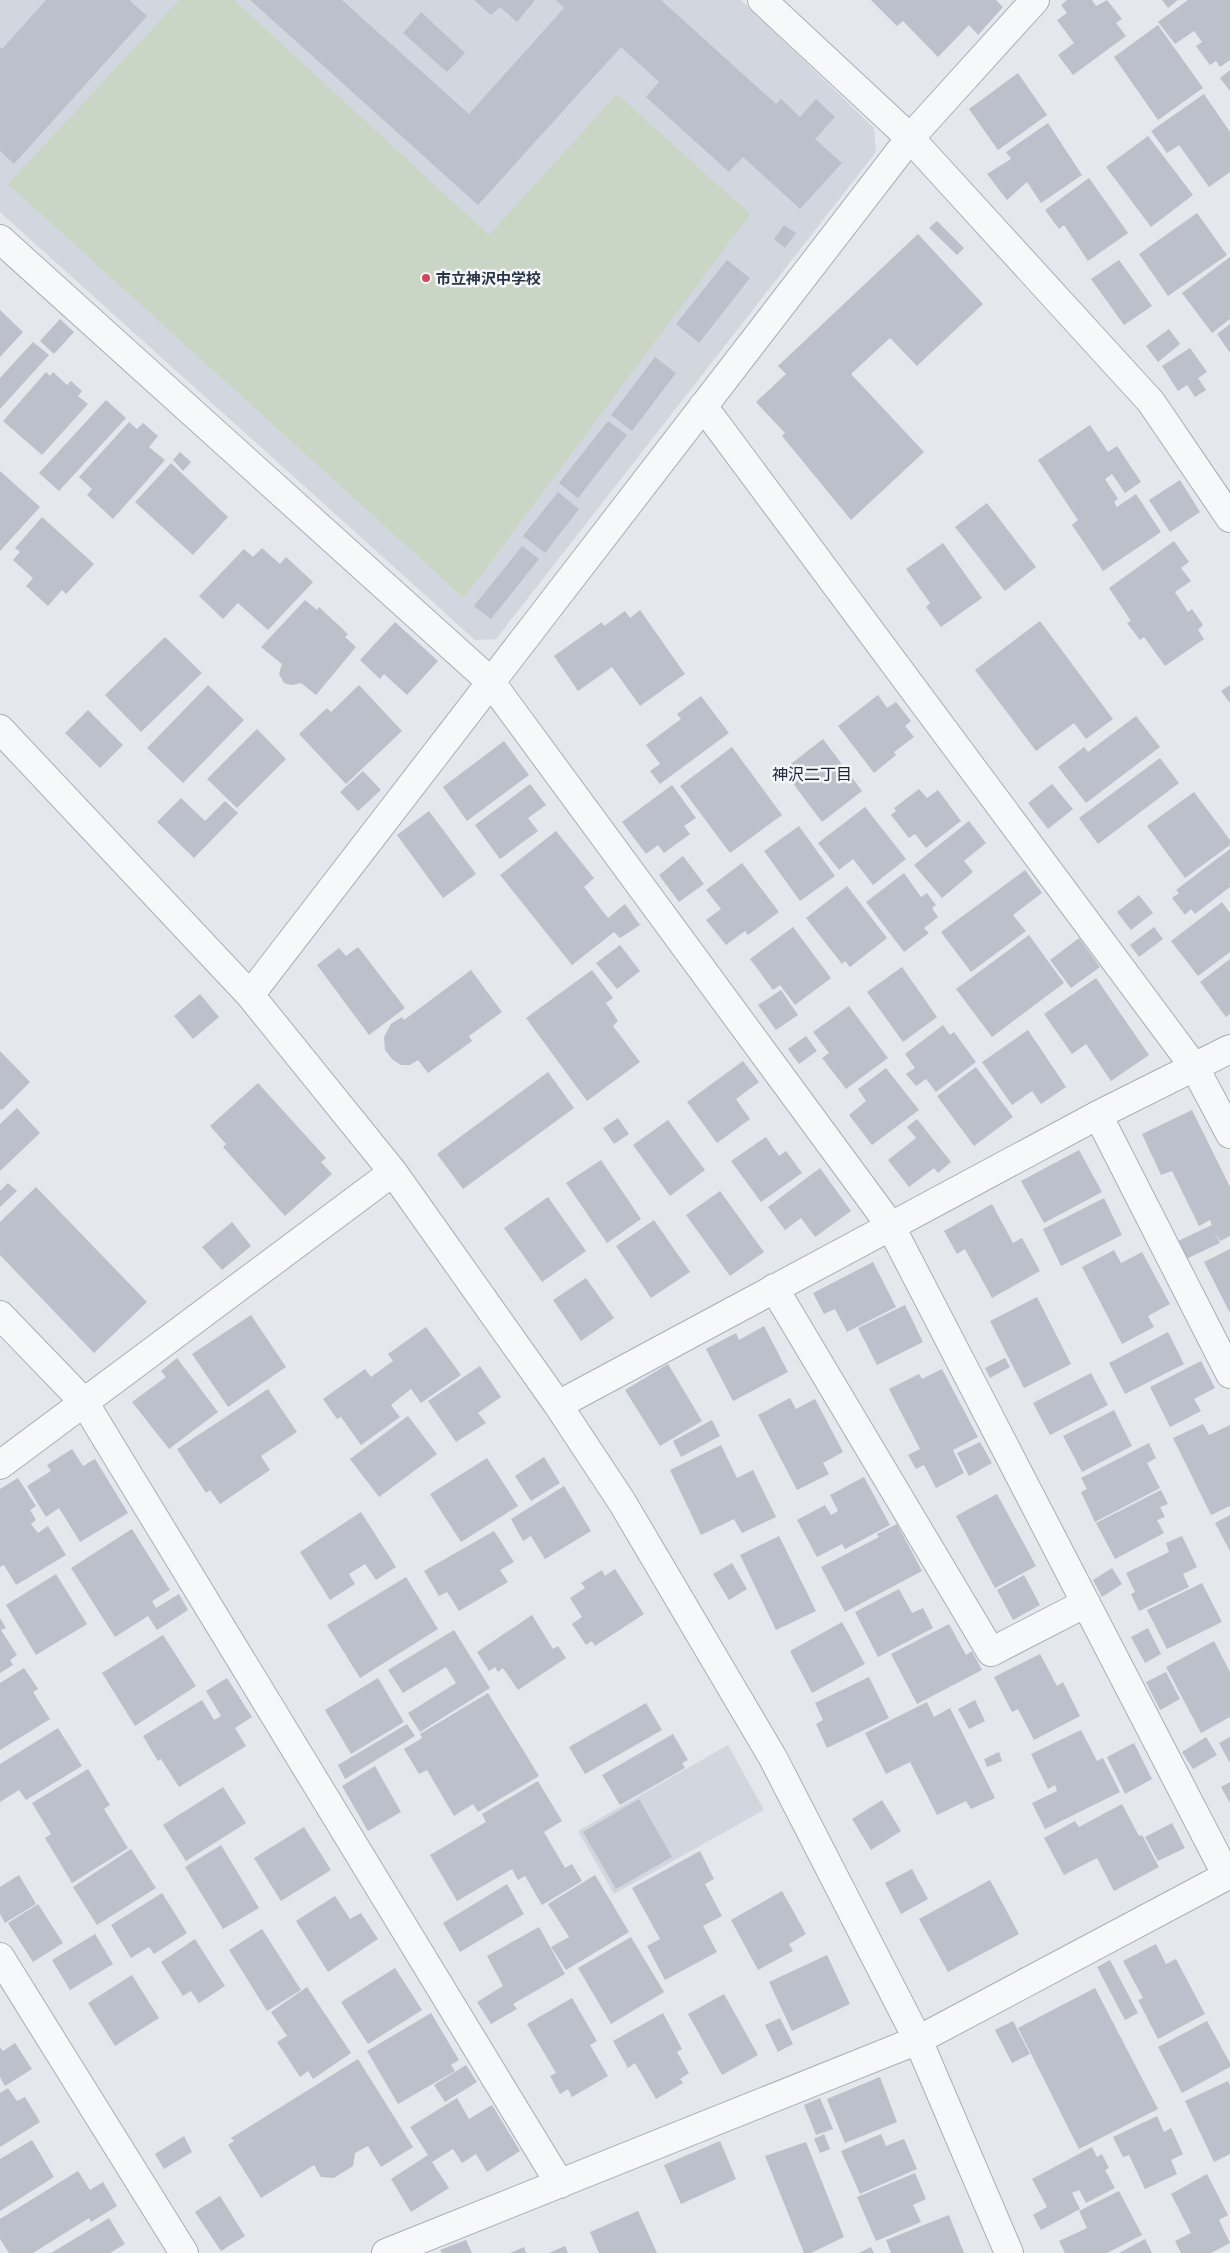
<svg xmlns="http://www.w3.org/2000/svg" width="1230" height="2253" font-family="'Space Grotesk','Noto Sans JP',sans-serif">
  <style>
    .built { fill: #d2d6de }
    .green { fill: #c9d6c5 }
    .building { fill: #bbc0ca }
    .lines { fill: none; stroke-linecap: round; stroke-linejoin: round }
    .minor-casing { stroke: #a9aeb7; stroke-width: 30 }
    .minor { stroke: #f7f8fa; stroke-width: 28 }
    .poi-dot { fill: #d1495b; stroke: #f4f6f9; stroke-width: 2 }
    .labels { text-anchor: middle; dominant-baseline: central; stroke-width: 5; stroke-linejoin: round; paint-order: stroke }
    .poi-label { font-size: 15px; font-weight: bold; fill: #2b3445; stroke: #f4f6f9; text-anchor: start }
    .neighbourhood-label { font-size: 16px; fill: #1d2536; stroke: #f4f6f9 }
  </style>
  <rect width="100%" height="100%" fill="#e4e7ec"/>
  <path class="built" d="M0 0H741L874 128 876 152 496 639 475 640 0 212Z
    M728 1745 764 1810 614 1894 578 1831Z"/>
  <path class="green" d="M179 0H234L489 235 617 94 750 214 464 598 8 184Z"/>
  <path class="building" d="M46 0H129L147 16 14 164 0 151V47L2 49Z
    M250 0H342L469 114 564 8 556 0H661L776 104 781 99 800 117 816 99 835 117 815 139 842 163 800 209 743 157 729 172 646 97 659 82 621 47 478 205Z
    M474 0H535L517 22 500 7 491 15Z
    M871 0H996L1003 7 978 35 969 25 938 57 903 21 897 26Z
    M1067 0H1092L1096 6 1107 0 1122 19 1116 23 1126 36 1073 75 1058 55 1074 43 1057 20 1067 13 1061 5Z
    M1162 0H1178L1168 8Z
    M1188 0H1230V60L1220 67 1216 61 1210 65 1196 46 1202 42 1194 31 1175 44 1158 22Z
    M421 12 465 53 447 72 403 33Z
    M1158 25 1203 88 1158 120 1114 57Z
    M1230 70V91L1220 78Z
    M1018 73 1047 115 998 150 969 109Z
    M1204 94 1230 132V172L1209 187 1179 145 1167 153 1151 131Z
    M1048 123 1082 175 1041 203 1027 182 1007 200 987 174 1011 159 1006 152Z
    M1148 136 1193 195 1151 227 1106 167Z
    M1089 178 1128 233 1088 261 1064 225 1059 229 1045 210Z
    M1197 213 1227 255 1168 296 1139 254Z
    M937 221 964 248 957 255 929 228Z
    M784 225 796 233 785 248 774 239Z
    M918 234 983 304 917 366 890 338 851 374 924 452 851 520 782 436 785 433 756 402 786 374 778 366Z
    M1230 257V319L1212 333 1182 293Z
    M727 260 750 278 699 343 676 324Z
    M1119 260 1152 306 1124 325 1091 279Z
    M0 310 23 332 0 357Z
    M60 319 74 332 54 354 40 341Z
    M1230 324V353L1217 334Z
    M1169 329 1180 344 1158 362 1146 346Z
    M33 342 49 355 0 409V378Z
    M1190 348 1207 372 1198 378 1206 390 1195 397 1187 385 1178 391 1162 366Z
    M655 357 676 373 632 431 611 415Z
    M46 372 50 376 53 372 67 385 71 381 82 391 78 396 88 404 42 455 3 421Z
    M106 400 126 418 59 491 39 473Z
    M608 421 627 435 578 498 559 483Z
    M129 422 137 429 143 423 158 436 149 447 165 460 113 519 87 495 92 489 79 477Z
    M1090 425 1108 452 1117 446 1141 482 1125 493 1112 474 1105 479 1118 499 1114 502 1117 507 1136 494 1161 532 1103 571 1072 525 1078 520 1038 460Z
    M180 452 191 462 183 471 173 460Z
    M171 463 228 517 193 555 135 502Z
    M0 471 40 507 0 551Z
    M1180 480 1200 512 1170 532 1149 500Z
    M558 492 579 509 545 553 523 536Z
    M987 503 1036 567 1005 591 955 527Z
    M42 517 94 564 66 594 62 590 48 606 26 586 33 578 13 560 20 552 15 548Z
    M1174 541 1189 562 1181 568 1191 581 1175 592 1188 612 1192 609 1203 625 1198 630 1204 639 1165 666 1144 637 1140 640 1127 623 1131 621 1109 588Z
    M943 543 982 598 941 627 926 607 930 603 906 569Z
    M522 546 539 559 491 619 474 606Z
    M262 548 280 564 286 557 313 582 268 630 238 603 223 619 199 596 244 549 253 557Z
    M305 600 317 610 319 607 348 634 345 637 356 647 316 695 301 683 292 685 284 683 279 674 282 664 261 647Z
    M640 610 685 674 640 706 612 667 578 691 554 656 602 622 604 626 625 611 630 618Z
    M1040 621 1113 719 1086 739 1074 723 1036 751 975 670Z
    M395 622 438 661 407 695 384 674 380 679 360 660Z
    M165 637 202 673 141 732 105 695Z
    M208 685 244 720 183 783 147 748Z
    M359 685 402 731 346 784 299 734 327 708 331 712Z
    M1230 685V703L1221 691Z
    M878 695 887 708 896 702 911 721 905 726 914 737 894 752 896 755 874 773 838 726Z
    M701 696 729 733 660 784 650 771 660 764 646 745 681 719 677 714Z
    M88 710 123 745 100 768 65 733Z
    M1136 716 1160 747 1086 803 1058 767 1084 747 1088 752Z
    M257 729 286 759 237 808 207 779Z
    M823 739 862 791 822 822 783 770Z
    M504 741 529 775 467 821 443 787Z
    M732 747 782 815 730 853 680 786Z
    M1160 758 1179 783 1098 844 1079 818Z
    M363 771 381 790 358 811 340 792Z
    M530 784 546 805 528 818 538 831 500 859 475 825Z
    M1052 784 1073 809 1048 829 1028 803Z
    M672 785 696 818 684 826 690 834 664 853 658 845 646 854 622 822Z
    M919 789 927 798 938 790 961 821 926 848 915 834 909 838 891 815 896 811 894 808Z
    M1194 792 1230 840V845L1185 878 1147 826Z
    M181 798 205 821 225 801 238 813 194 858 157 822Z
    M865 807 906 859 873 885 853 859 839 870 818 843Z
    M429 811 476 874 443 898 397 835Z
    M969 821 986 843 964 861 973 872 942 898 914 865Z
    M799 826 835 876 800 901 764 851Z
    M556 831 594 878 584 887 608 918 625 904 640 925 620 938 614 932 572 965 500 875Z
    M1230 849V887L1195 914 1191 909 1185 915 1172 898 1179 893 1176 890Z
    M683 856 704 884 679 902 659 875Z
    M742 863 779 912 748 935 745 931 726 945 706 920 721 909 706 890Z
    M1025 870 1042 893 1013 915 1026 931 971 972 941 932Z
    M904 873 921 897 927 893 936 905 932 908 938 917 924 928 929 933 904 952 866 902Z
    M847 886 887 938 850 967 845 961 842 964 806 918Z
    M1139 895 1153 913 1131 930 1117 912Z
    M1222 902 1230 913V952L1198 976 1171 941Z
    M793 927 831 978 795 1005 780 985 773 990 750 959Z
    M1154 927 1163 939 1139 957 1130 945Z
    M1029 935 1064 983 992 1037 956 989Z
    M1079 938 1100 967 1071 988 1050 960Z
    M620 945 640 971 617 989 596 963Z
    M358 947 405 1008 369 1035 317 965 339 948 346 956Z
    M1230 959V1014L1226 1017 1200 982Z
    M902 967 937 1017 903 1042 867 992Z
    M471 970 502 1012 469 1036 472 1041 428 1073 418 1060 410 1065H401L392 1059 385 1050 384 1037 391 1024 402 1017 404 1020Z
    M592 970 613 998 606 1003 618 1021 613 1026 640 1062 587 1101 526 1018Z
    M1096 978 1149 1055 1111 1081 1086 1044 1072 1054 1044 1014Z
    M781 990 798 1015 776 1030 758 1005Z
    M200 994 219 1017 193 1039 174 1016Z
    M849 1006 888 1058 846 1089 822 1058 829 1053 813 1032Z
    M943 1025 950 1035 954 1032 976 1062 936 1092 926 1079 916 1086 906 1074 915 1068 905 1054Z
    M1028 1030 1066 1087 1041 1104 1032 1091 1012 1105 982 1062Z
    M806 1036 817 1051 799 1064 788 1049Z
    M0 1051 30 1082 2 1110 0 1109Z
    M743 1061 759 1082 736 1099 750 1119 717 1143 687 1102Z
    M976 1067 1013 1117 974 1146 937 1096Z
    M886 1068 919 1110 872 1145 849 1115 866 1101 858 1089Z
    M548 1072 574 1108 463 1189 437 1154Z
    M258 1083 326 1158 321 1162 332 1174 285 1216 223 1147 226 1144 210 1126Z
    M17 1108 40 1133 0 1171V1124Z
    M1192 1110 1230 1187V1236L1220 1241 1214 1231 1220 1243 1186 1259 1178 1241 1212 1225 1210 1220 1199 1226 1172 1171 1161 1175 1142 1134Z
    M618 1118 629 1134 614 1144 603 1128Z
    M917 1119 951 1162 938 1173 934 1168 909 1187 888 1160 916 1138 907 1127Z
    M668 1120 705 1170 670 1196 633 1145Z
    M766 1137 779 1156 786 1151 802 1173 761 1202 731 1161Z
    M1079 1150 1102 1192 1044 1223 1021 1181Z
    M601 1160 641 1219 607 1243 566 1183Z
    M820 1168 851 1211 815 1237 801 1218 785 1230 768 1207Z
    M8 1183 17 1191 0 1207V1191Z
    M36 1187 147 1302 94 1353 0 1255V1222Z
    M720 1191 764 1252 730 1276 686 1215Z
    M548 1197 586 1251 542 1282 504 1228Z
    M1104 1198 1122 1235 1061 1266 1043 1229Z
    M992 1204 1013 1243 1022 1238 1040 1271 992 1298 965 1249 957 1254 944 1231Z
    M654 1220 690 1272 651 1298 616 1246Z
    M232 1222 251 1246 222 1270 202 1247Z
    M1230 1249V1313L1204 1262Z
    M1114 1250 1121 1263 1142 1252 1170 1304 1148 1316 1154 1327 1122 1344 1082 1267Z
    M873 1262 896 1307 847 1332 835 1309 824 1314 813 1293Z
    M586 1278 614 1318 581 1341 553 1300Z
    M1037 1297 1071 1364 1024 1388 990 1321Z
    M905 1305 923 1342 877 1365 858 1328Z
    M251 1315 286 1367 228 1407 192 1354Z
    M764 1326 788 1372 733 1401 706 1349 736 1333 739 1340Z
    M426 1327 461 1375 421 1403 411 1389 391 1405 400 1417 361 1445 341 1417 337 1419 323 1399 365 1369 371 1377 393 1361 388 1354Z
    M1168 1332 1184 1364 1125 1394 1109 1363Z
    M177 1358 218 1412 169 1449 132 1402 166 1377 161 1371Z
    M1005 1358 1010 1367 990 1378 985 1368Z
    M1201 1361 1215 1388 1194 1399 1201 1411 1170 1427 1150 1387Z
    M668 1364 702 1421 660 1446 625 1390Z
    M480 1366 501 1397 478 1413 486 1423 456 1442 428 1401Z
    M942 1369 978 1437 953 1450 964 1473 936 1488 924 1465 916 1469 908 1455 920 1449 889 1389 919 1374 922 1379Z
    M1091 1373 1108 1405 1050 1435 1033 1403Z
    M268 1389 297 1432 261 1456 270 1470 220 1504 210 1490 206 1493 177 1449Z
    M790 1398 796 1409 815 1399 843 1452 823 1463 829 1474 797 1490 758 1415Z
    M1114 1410 1132 1446 1082 1472 1063 1436Z
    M408 1416 437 1454 379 1497 350 1459Z
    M712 1420 720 1436 681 1457 673 1441Z
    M1203 1424 1209 1435 1230 1425V1506L1211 1515 1173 1438Z
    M980 1442 992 1463 969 1476 957 1453Z
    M1149 1443 1156 1458 1147 1463 1160 1488 1095 1522 1081 1492 1087 1489 1081 1478Z
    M721 1445 737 1478 753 1470 776 1517 742 1533 734 1519 701 1535 670 1470Z
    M72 1449 83 1466 95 1459 128 1513 80 1542 59 1508 46 1517 27 1486 51 1471 47 1465Z
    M544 1457 560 1483 531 1501 515 1476Z
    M487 1458 518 1506 461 1542 430 1494Z
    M864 1477 890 1525 845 1549 842 1544 817 1557 797 1520 825 1505 831 1515 838 1511 830 1495Z
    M18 1478 36 1506 30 1510 36 1520 31 1524 38 1533 48 1526 66 1555 16 1585 4 1565 0 1567V1489Z
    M564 1486 591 1531 545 1559 531 1536 523 1541 511 1519Z
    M1161 1490 1168 1504 1160 1507 1165 1517 1157 1520 1164 1533 1115 1559 1096 1523Z
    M997 1494 1036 1566 995 1588 956 1516Z
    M361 1512 396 1567 376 1580 365 1564 349 1574 355 1584 330 1600 300 1552Z
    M1230 1515V1551L1215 1523Z
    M897 1524 922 1571 845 1612 821 1567 879 1537 877 1534Z
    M132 1529 170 1590 152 1601 156 1608 179 1594 188 1610 157 1630 148 1616 115 1637 71 1568Z
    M494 1531 514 1562 500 1570 508 1582 459 1611 447 1592 439 1596 424 1571Z
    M779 1536 816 1611 776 1630 740 1555Z
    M1182 1536 1197 1567 1183 1574 1189 1587 1139 1611 1131 1594 1135 1592 1126 1573 1169 1552 1166 1543Z
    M732 1563 747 1589 729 1600 713 1574Z
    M1112 1568 1122 1584 1102 1597 1093 1580Z
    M615 1569 644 1614 595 1646 592 1641 586 1645 572 1624 582 1617 570 1598 585 1588 581 1583 602 1570 605 1576Z
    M56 1574 87 1624 36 1655 6 1605Z
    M1024 1575 1040 1605 1013 1620 997 1590Z
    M406 1577 438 1629 360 1678 327 1625Z
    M1202 1583 1222 1622 1167 1649 1147 1610Z
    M899 1589 912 1613 923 1608 933 1628 878 1657 855 1612Z
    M532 1615 553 1649 558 1646 566 1658 518 1690 503 1668 498 1672 495 1667 489 1671 477 1652Z
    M0 1618 6 1628 1 1630 17 1655 10 1660 13 1665 0 1673Z
    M842 1622 865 1664 812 1693 790 1651Z
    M949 1624 966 1655 972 1651 982 1670 917 1704 891 1654Z
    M1148 1628 1161 1654 1145 1663 1131 1637Z
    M454 1630 490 1688 420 1732 408 1713 456 1683 446 1667 403 1693 388 1670Z
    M163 1635 196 1686 135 1726 102 1673Z
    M1214 1641 1230 1672V1717L1201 1733 1166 1667Z
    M1040 1654 1057 1686 1063 1682 1080 1716 1034 1740 1018 1709 1012 1712 994 1677Z
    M24 1668 38 1689 33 1692 50 1719 0 1750V1683Z
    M1166 1672 1180 1699 1160 1710 1146 1682Z
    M869 1677 889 1718 827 1748 816 1724 823 1720 815 1703Z
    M227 1678 252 1717 235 1728 246 1746 179 1787 161 1759 158 1761 143 1736 202 1700 214 1720 221 1716 206 1691Z
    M378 1678 404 1722 351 1754 325 1710Z
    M488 1693 539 1776 478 1812 473 1804 454 1816 427 1770 419 1774 404 1749 422 1738 420 1734Z
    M975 1700 985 1721 969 1729 958 1709Z
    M927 1702 934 1717 950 1708 995 1798 971 1809 966 1801 937 1815 910 1762 886 1774 865 1733Z
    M646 1703 662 1730 585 1774 569 1747Z
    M407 1724 415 1736 345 1779 338 1765Z
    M58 1728 82 1766 26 1800 19 1790 0 1802V1764Z
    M1081 1730 1097 1761 1103 1758 1120 1792 1045 1829 1032 1803 1057 1791 1055 1785 1048 1789 1031 1754Z
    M673 1734 688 1760 682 1763 685 1768 620 1805 602 1775Z
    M1206 1737 1217 1755 1193 1769 1182 1752Z
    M1230 1737V1763L1219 1743Z
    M1134 1743 1152 1779 1125 1794 1107 1757Z
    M999 1752 1002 1761 987 1767 984 1759Z
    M375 1766 401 1812 368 1831 342 1786Z
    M88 1769 110 1805 104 1809 128 1848 72 1883 45 1838 51 1834 32 1803Z
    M538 1781 562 1821 544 1832 565 1868 572 1864 582 1881 542 1905 525 1876 518 1880 512 1869 457 1901 430 1855 486 1822 482 1814Z
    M1230 1782V1803L1221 1787Z
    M223 1787 246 1823 186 1861 163 1825Z
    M639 1799 672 1857 616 1889 583 1832Z
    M882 1800 901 1831 871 1850 852 1819Z
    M1122 1804 1139 1836 1142 1835 1159 1867 1114 1891 1097 1858 1064 1875 1044 1838 1075 1821 1079 1827Z
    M1172 1823 1185 1848 1158 1861 1145 1837Z
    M304 1827 331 1870 281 1901 254 1858Z
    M221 1845 259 1908 223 1929 185 1867Z
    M131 1849 156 1888 97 1925 73 1887Z
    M700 1851 714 1879 705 1884 722 1916 703 1926 717 1952 665 1980 647 1946 660 1939 632 1888Z
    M912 1869 928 1899 901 1914 885 1883Z
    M19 1875 36 1904 5 1923 0 1914V1887Z
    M595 1875 629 1932 566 1970 551 1947 569 1937 548 1904Z
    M990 1880 1019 1934 948 1972 919 1919Z
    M507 1884 524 1914 460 1952 443 1923Z
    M782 1891 806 1934 789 1944 793 1951 758 1970 731 1920Z
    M162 1893 187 1933 154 1954 149 1947 131 1958 111 1925Z
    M335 1896 350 1919 361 1913 378 1939 328 1972 296 1921Z
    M38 1904 63 1943 33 1962 8 1923Z
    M539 1927 565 1974 513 2004 517 2009 491 2024 477 2002 503 1986 487 1956Z
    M262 1929 301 1990 267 2011 229 1950Z
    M95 1934 113 1964 70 1990 52 1960Z
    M631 1937 664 1992 611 2024 578 1968Z
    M195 1939 225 1986 199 2003 191 1991 183 1996 161 1962Z
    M1156 1944 1166 1964 1176 1959 1205 2014 1158 2039 1138 2000 1143 1998 1123 1961Z
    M827 1955 850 2004 792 2031 769 1982Z
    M1110 1960 1138 2013 1125 2020 1097 1967Z
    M395 1968 422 2010 368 2044 341 2002Z
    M132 1975 159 2018 115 2046 88 2003Z
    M307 1987 351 2053 313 2079 308 2071 300 2077 277 2042 287 2036 271 2012Z
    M1095 1988 1158 2109 1079 2149 1018 2028Z
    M724 1994 758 2055 722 2075 688 2014Z
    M572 1998 597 2041 590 2045 608 2076 572 2097 568 2089 560 2094 550 2076 556 2073 527 2024Z
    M431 2013 459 2060 451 2065 455 2071 398 2104 367 2051Z
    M663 2013 682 2049 677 2052 689 2073 680 2079 683 2083 656 2099 635 2063 628 2068 613 2041Z
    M780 2018 793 2044 778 2052 765 2025Z
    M1013 2021 1030 2054 1012 2063 995 2030Z
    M1207 2021 1230 2063V2067L1182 2093 1158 2047Z
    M15 2043 32 2069 5 2086 0 2077V2047L3 2051Z
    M358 2059 413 2147 381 2167 368 2146 355 2153 353 2166 334 2178 321 2177 314 2165 261 2198 228 2145 234 2141 231 2138Z
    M466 2065 477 2082 445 2102 434 2085Z
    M880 2077 897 2122 845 2143 827 2099Z
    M1228 2081 1230 2086V2154L1214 2162 1185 2101Z
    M8 2088 17 2101 25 2097 40 2122 0 2147V2093Z
    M457 2098 469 2119 492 2105 520 2151 487 2172 476 2154 462 2163 453 2149 432 2162 449 2188 411 2212 391 2179 428 2155 410 2127Z
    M820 2098 833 2129 816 2135 804 2105Z
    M1157 2116 1164 2132 1171 2128 1183 2154 1171 2160 1177 2174 1145 2189 1129 2155 1123 2157 1113 2137Z
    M824 2134 830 2149 820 2153 814 2139Z
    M881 2134 886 2146 904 2139 917 2169 860 2194 841 2151Z
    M184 2136 192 2152 164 2169 155 2154Z
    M32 2140 54 2177 0 2211V2159Z
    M720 2141 736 2179 681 2204 664 2165Z
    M806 2142 844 2237 811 2253H804L765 2156Z
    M1092 2147 1097 2157 1102 2154 1109 2168 1105 2170 1115 2188 1086 2203 1079 2190 1072 2193 1080 2209 1041 2230 1033 2215 1047 2207 1032 2179Z
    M78 2171 90 2190 103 2182 117 2206 91 2222 89 2218 33 2253H9L0 2239V2219Z
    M915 2173 926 2199 913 2205 921 2222 876 2241 857 2197Z
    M1207 2174 1228 2215 1219 2220 1230 2243 1211 2253H1181L1175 2241 1191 2233 1171 2194Z
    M1119 2191 1142 2235 1107 2253H1065L1059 2241 1087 2228 1079 2211Z
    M220 2196 245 2236 221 2251 195 2212Z
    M638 2211 657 2253H599L590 2232Z
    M949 2215 964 2253H891L886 2240Z
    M109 2218 125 2244 110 2253H51Z
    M1145 2239 1152 2253H1119Z
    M466 2240 472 2253H442L440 2250Z
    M565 2246 568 2253H549Z
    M524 2247 526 2253H510Z
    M871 2247 874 2253H859Z"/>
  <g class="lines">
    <g class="minor-casing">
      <path id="minor" d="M1035 0 910 138 1151 402 1230 518
        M0 239 490 681 890 1225 1227 1876
        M703 406 1195 1068 1230 1134
        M0 729 250 995 393 1172 558 1405 622 1502 773 1758 918 2040 1009 2253
        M250 995 910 138 762 0
        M1098 1115 1230 1374
        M774 1288 991 1652 1086 1603
        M0 1315 84 1402 560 2184
        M558 1405 1098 1115 1230 1049
        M0 1465 393 1172
        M0 1957 184 2253
        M386 2253 918 2040 1230 1874"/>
    </g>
    <use href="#minor" class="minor"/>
  </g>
  <circle class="poi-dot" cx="426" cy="278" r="5"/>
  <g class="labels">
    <g class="poi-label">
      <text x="436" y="278">市立神沢中学校</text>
    </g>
    <g class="neighbourhood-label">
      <text x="812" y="774">神沢二丁目</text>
    </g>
  </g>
</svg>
